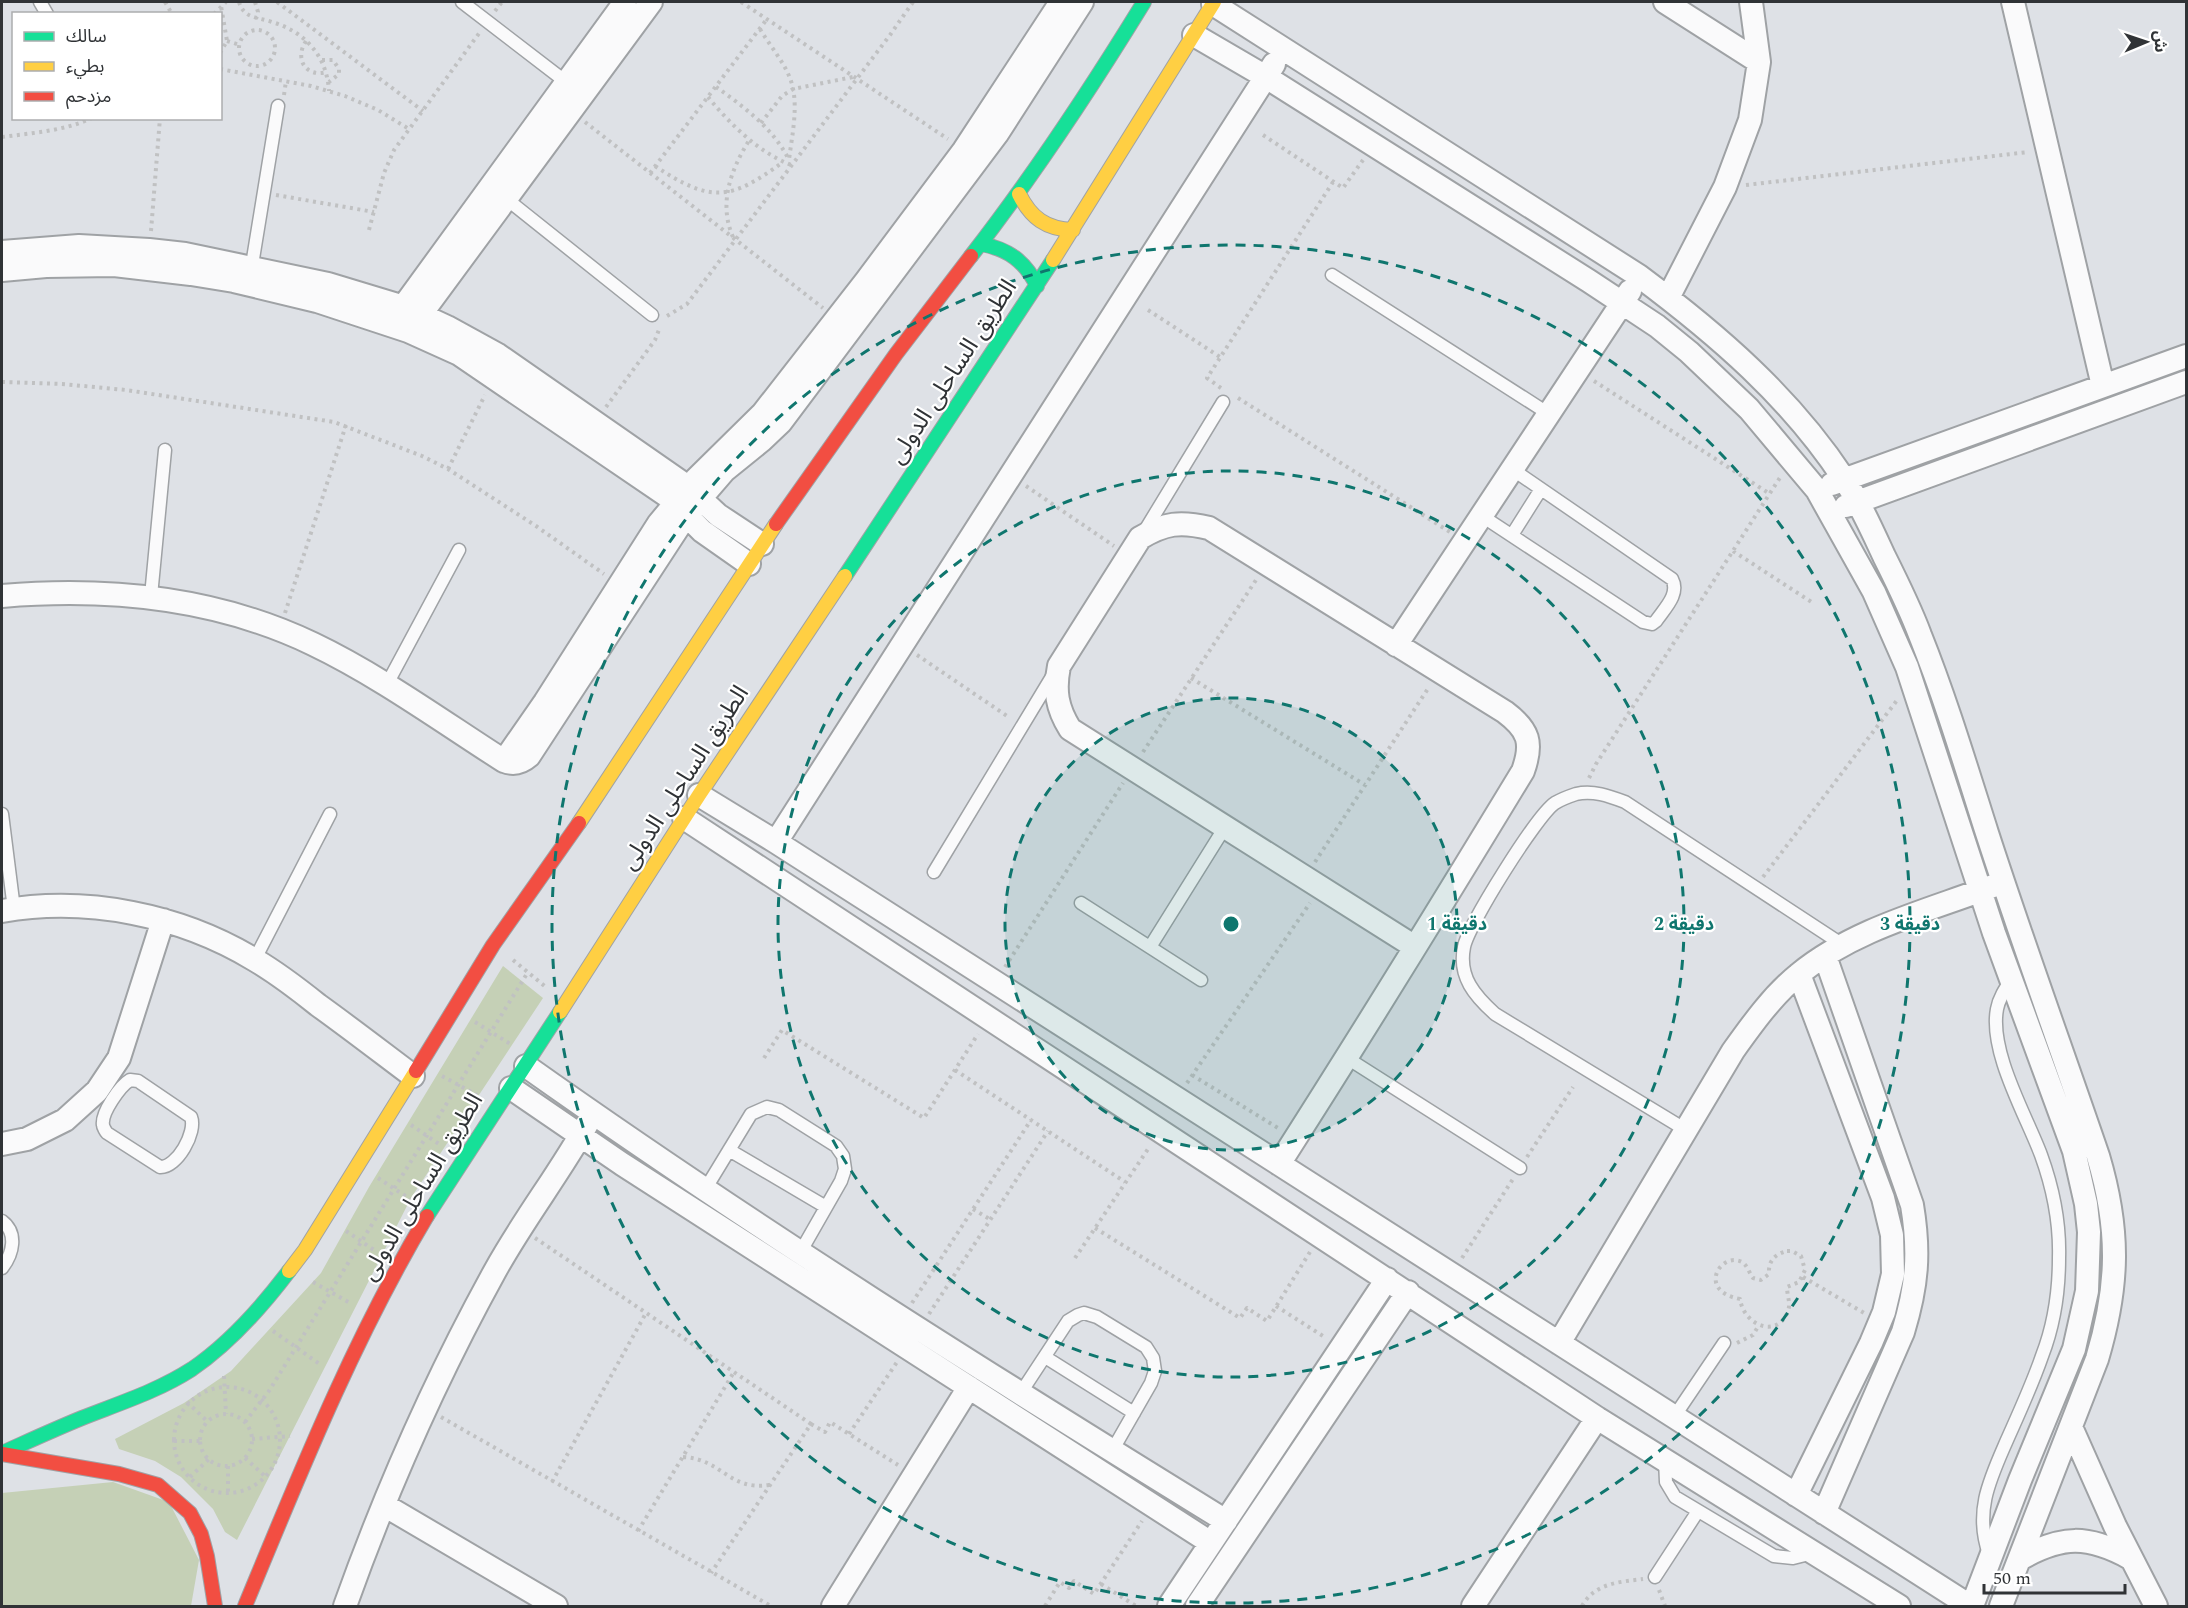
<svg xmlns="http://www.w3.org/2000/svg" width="2188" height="1608" font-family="Spectral,'Noto Sans Arabic',serif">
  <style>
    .green { fill: #c5d0b6 }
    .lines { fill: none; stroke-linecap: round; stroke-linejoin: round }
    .lane-casing { stroke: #9fa2a5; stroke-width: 15 }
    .street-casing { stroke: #9fa2a5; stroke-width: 26 }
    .fast-casing { stroke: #9fa2a5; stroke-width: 16 }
    .slow-casing { stroke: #9fa2a5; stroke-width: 16 }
    .jam-casing { stroke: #9fa2a5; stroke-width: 16 }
    .path { stroke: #c0c1c2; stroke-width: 4; stroke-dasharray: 3 4.5; stroke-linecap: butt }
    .lane { stroke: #fafafb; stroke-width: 12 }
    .street { stroke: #fafafb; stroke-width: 22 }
    .fast { stroke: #16e098; stroke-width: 14 }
    .slow { stroke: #ffcf43; stroke-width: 14 }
    .jam { stroke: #f24e42; stroke-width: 14 }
    .ring { fill: none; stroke: #0f766e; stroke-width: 3; stroke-dasharray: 10 8 }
    .labels { text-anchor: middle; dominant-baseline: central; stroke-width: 4.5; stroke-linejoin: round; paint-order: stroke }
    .street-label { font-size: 24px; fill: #303336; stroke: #fff }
    .centre { fill: #0f766e; stroke: #fff; stroke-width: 3 }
    .ring-label { font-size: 18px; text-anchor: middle; font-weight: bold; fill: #0f766e; stroke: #fff; stroke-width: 4.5; stroke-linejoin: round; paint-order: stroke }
  </style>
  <rect width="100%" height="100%" fill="#dee1e6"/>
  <path class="green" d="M503 966 543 998 411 1198 237 1540 225 1532 213 1509 181 1477 155 1461 119 1449 115 1439 184 1403 231 1371 321 1273 369 1187Z
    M113 1482 169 1502 199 1560 191 1606H2V1493Z"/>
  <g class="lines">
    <g class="lane-casing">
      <path id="lane" d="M40 2 47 14
        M462 2 570 85
        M504 197 652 315
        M251 271 278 106
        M1332 275 1549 414
        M1482 516 1643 622 1652 624 1656 621C1665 608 1680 594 1672 579L1512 469
        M1144 532 1223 402
        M1512 535 1541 489
        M151 596 165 450
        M386 686 459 550
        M2 814 14 909
        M934 872 1053 675
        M1081 903 1201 980
        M1150 947 1225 827
        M255 959 330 814
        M1347 1058 1520 1168
        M130 1080 138 1081 191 1117C197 1132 177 1168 160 1167L107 1133C106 1132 103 1127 103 1125 101 1113 120 1086 130 1080Z
        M1686 1130 1495 1014C1475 996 1458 977 1464 947 1468 925 1537 815 1555 803 1560 800 1570 796 1576 794 1593 790 1609 796 1625 802L1843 945
        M729 1150 826 1207
        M706 1188 751 1114 767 1107 779 1110 836 1146 843 1156 845 1169 841 1181 801 1251
        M2 1221C18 1233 13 1254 2 1268
        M1045 1357 1134 1413
        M1020 1394 1068 1321 1078 1315 1084 1313 1097 1317 1146 1347 1153 1358 1155 1371 1151 1383 1112 1451
        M1674 1417 1724 1343
        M1665 1460 1666 1482 1675 1497 1774 1556 1793 1558 1813 1553
        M1989 1554C1974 1511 1990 1479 2007 1440 2019 1413 2032 1385 2042 1356 2054 1325 2059 1292 2059 1258 2060 1224 2053 1188 2041 1155 2026 1115 1989 1052 1997 1009 1999 998 2005 989 2011 980
        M1655 1577 1698 1511"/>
    </g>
    <g class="street-casing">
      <path id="street" d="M1665 2 1759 62
        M2013 2 2103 386
        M1213 4 1639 276C1718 335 1790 397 1844 479 1860 503 1872 530 1884 556 1897 582 1910 608 1920 635 1946 700 1966 767 1987 833 2022 941 2061 1048 2098 1156 2120 1230 2119 1285 2097 1359L2001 1606
        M1194 35 1266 77 1589 281 1657 326 1689 352 1749 409 1817 490 1874 592 1907 667 1994 933 2074 1151 2086 1204 2089 1232 2087 1291 2074 1349 2020 1480 1972 1606
        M2 252 79 246 149 250 185 254 328 284 404 307 447 327 498 355 688 487 718 515 762 544
        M2 270 46 266 114 265 191 274 234 281 317 301 408 331 459 354 666 495 702 531 749 564
        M1668 298 1725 187 1750 120 1759 62 1751 2
        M395 318 625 2
        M413 325 651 2
        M1832 484 2186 356
        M1846 506 2186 382
        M2 596C109 587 215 597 313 644 378 675 443 722 504 761 514 765 521 763 529 756L687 514 724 471 761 441 781 422 997 134 1082 2
        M1396 645 1630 291
        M504 761 545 702 659 523 696 479 763 413 866 281 964 150 1061 2
        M699 795 776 842 1970 1606
        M684 818 1597 1418 1899 1606
        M776 842 1274 64
        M2 911C87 896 181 915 255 960 277 973 298 989 318 1005 350 1028 381 1052 413 1076
        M526 1066C753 1227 989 1375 1226 1521
        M511 1088 622 1164 1211 1543
        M2 1144 27 1139 65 1120 97 1091 119 1058 163 920
        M1279 1164C1362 1034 1443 903 1523 771 1533 743 1529 730 1505 712L1209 528C1180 521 1165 523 1140 538L1059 666C1054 691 1057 708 1070 729L1415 947
        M1559 1343 1733 1051C1753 1023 1773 995 1799 974 1854 929 1927 911 1993 886
        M2071 1427 2115 1526 2156 1606
        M1796 1495 1871 1343 1884 1312 1893 1274 1892 1235 1883 1198 1799 974
        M384 1505 556 1606
        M1824 1513 1903 1332C1917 1286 1920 1253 1912 1205L1825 956
        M2020 1559C2062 1535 2088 1535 2130 1558
        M345 1606C386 1491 436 1378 495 1271 523 1220 559 1174 587 1124
        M833 1606 969 1387
        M1169 1606 1387 1279
        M1197 1606 1408 1292
        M1473 1606 1597 1418"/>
    </g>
    <g class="fast-casing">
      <path id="fast" d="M981 244C1008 249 1025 261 1037 286
        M971 256C1034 175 1090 90 1144 2
        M845 576 1053 260
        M427 1216 560 1012
        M2 1453C29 1441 55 1429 82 1418 120 1403 158 1391 192 1369 230 1343 261 1308 289 1271"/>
    </g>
    <g class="slow-casing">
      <path id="slow" d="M1019 194C1031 218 1046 229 1073 230
        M1053 260 1214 2
        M579 823 776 524
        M560 1012 699 795 845 576
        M289 1271 305 1250 416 1071"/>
    </g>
    <g class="jam-casing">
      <path id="jam" d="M776 524 896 354 971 256
        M416 1071 493 945 579 823
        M2 1454 119 1474 158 1485 190 1513 201 1534 207 1556 215 1606
        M245 1606C300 1473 353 1340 427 1216"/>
    </g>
    <path class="path" d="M165 2 172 14
      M239 2C244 19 258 17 272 22 306 32 327 57 329 91
      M255 2 258 12 256 19
      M277 2 423 111
      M741 2 948 139
      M495 11 502 2
      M214 14 226 2
      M760 29C770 46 785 63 791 81 799 105 792 135 789 160
      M239 48a18 18 0 1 1 36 0a18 18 0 1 1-36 0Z
      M227 41 240 45
      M306 41C294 59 306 78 327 72
      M220 53 227 41 221 6
      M322 60H333L339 69V74L329 82
      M220 69 311 86 345 96 378 110 409 129
      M716 87C743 106 774 129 789 160
      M284 95 286 81
      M708 97C730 124 758 152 791 165
      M585 122 823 308
      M761 123 782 96 793 89 853 77
      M1263 135 1343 188 1363 160
      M2 137C32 133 64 131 92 118
      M655 166C711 203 730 201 783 162
      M650 173 767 19
      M1746 185 2028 152
      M276 195 374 212
      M369 230 384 173 394 150 480 32
      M151 231 160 118
      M733 237C718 203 731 169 750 139
      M1148 310 1220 357
      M667 316 687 304 890 35 913 2
      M1594 381 1770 494
      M2 382 62 384 126 390 334 422 422 456 448 469 536 526 604 574
      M1221 388 1207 378 1333 182
      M1238 398 1450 532
      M606 407 655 340 660 327
      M448 469 485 395
      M1026 486 1114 546
      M1733 551 1813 603
      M285 613 346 425
      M917 655 1010 718
      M1191 678 1365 785
      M1143 752 1256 580
      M1589 778 1596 764 1781 476
      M1315 862 1429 687
      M1763 877 1898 699
      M513 960 547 988
      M1005 967 1123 783
      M475 1022 512 1045
      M764 1058 782 1030 924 1118 978 1034
      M955 1070 1125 1182
      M1192 1075 1278 1128
      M442 1076 477 1095
      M1187 1083 1310 903
      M411 1125 442 1146
      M1527 1157 1573 1087
      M378 1178 410 1199
      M973 1209 991 1220
      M1095 1228 1240 1318 1247 1308 1267 1321 1310 1252
      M346 1231 377 1252
      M535 1238 811 1424 711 1573
      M1787 1251H1792L1801 1256 1805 1270 1799 1282 1787 1287C1787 1296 1791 1303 1788 1311 1778 1339 1744 1326 1740 1299 1696 1291 1721 1251 1742 1262 1748 1266 1749 1273 1753 1278L1761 1280 1769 1274C1768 1261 1775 1254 1787 1251Z
      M1075 1258 1150 1146
      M1462 1258 1513 1179
      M1803 1277 1864 1313
      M313 1282 350 1303
      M912 1303 1031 1120
      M1276 1306 1326 1338
      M929 1314 1048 1131
      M273 1331 321 1365
      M1737 1343 1753 1335 1759 1325
      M224 1376 226 1414
      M174 1440a53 53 0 1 1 106 0a53 53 0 1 1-106 0Z
      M187 1402 208 1422
      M200 1440a26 26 0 1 1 52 0a26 26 0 1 1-52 0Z
      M441 1417 771 1606
      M245 1422 269 1391 528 972
      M811 1424 825 1432 830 1422 898 1465
      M849 1434 897 1362
      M252 1439 290 1436
      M174 1441H201
      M683 1457C722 1459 729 1491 769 1485
      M245 1458 267 1478
      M228 1466V1494
      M190 1477 209 1459
      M552 1482 646 1313
      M638 1531 734 1372
      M1101 1584 1136 1606
      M1659 1590 1665 1606
      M1045 1606 1060 1582 1069 1588 1074 1581 1094 1594 1142 1521
      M1582 1606C1595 1583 1619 1582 1643 1579"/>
    <use href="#lane" class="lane"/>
    <use href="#street" class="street"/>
    <use href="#fast" class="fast"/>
    <use href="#slow" class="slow"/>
    <use href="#jam" class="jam"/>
  </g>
  <circle cx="1231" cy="924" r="226" fill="#0f766e" fill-opacity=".12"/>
  <g class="ring">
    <circle cx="1231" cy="924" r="226"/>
    <circle cx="1231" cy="924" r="453"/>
    <circle cx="1231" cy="924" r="679"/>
  </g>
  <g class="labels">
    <g class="street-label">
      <text transform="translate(953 372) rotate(-57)">الطريق الساحلى الدولى</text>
      <text transform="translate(685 778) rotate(-57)">الطريق الساحلى الدولى</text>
      <text transform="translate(422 1187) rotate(-59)">الطريق الساحلى الدولى</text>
    </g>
  </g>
  <circle cx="1231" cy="924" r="9" class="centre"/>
  <g class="ring-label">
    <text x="1457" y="930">1 دقيقة</text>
    <text x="1684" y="930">2 دقيقة</text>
    <text x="1910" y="930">3 دقيقة</text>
  </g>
  <rect width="2188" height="1608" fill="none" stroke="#303336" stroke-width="6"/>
  <rect x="12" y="12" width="210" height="108" fill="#ffffff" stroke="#acadaf" stroke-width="1.5"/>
  <rect x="24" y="32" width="30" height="9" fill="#16e098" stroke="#acadaf" stroke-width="1.5"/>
  <text x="66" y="42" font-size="18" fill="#303336">سالك</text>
  <rect x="24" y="62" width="30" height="9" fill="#ffcf43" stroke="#acadaf" stroke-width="1.5"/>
  <text x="66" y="72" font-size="18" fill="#303336">بطيء</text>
  <rect x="24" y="92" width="30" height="9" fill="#f24e42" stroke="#acadaf" stroke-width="1.5"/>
  <text x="66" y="102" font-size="18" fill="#303336">مزدحم</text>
  <g transform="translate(2146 42) rotate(88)" stroke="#ffffff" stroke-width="4.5" paint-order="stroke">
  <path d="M0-4.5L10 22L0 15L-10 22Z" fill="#303336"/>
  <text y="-9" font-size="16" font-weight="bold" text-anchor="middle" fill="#303336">ش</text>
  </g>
  <path d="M1984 1584v9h141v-9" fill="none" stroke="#303336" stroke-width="3"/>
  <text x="1993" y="1584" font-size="18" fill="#303336" stroke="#ffffff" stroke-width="4.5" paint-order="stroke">50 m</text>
</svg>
